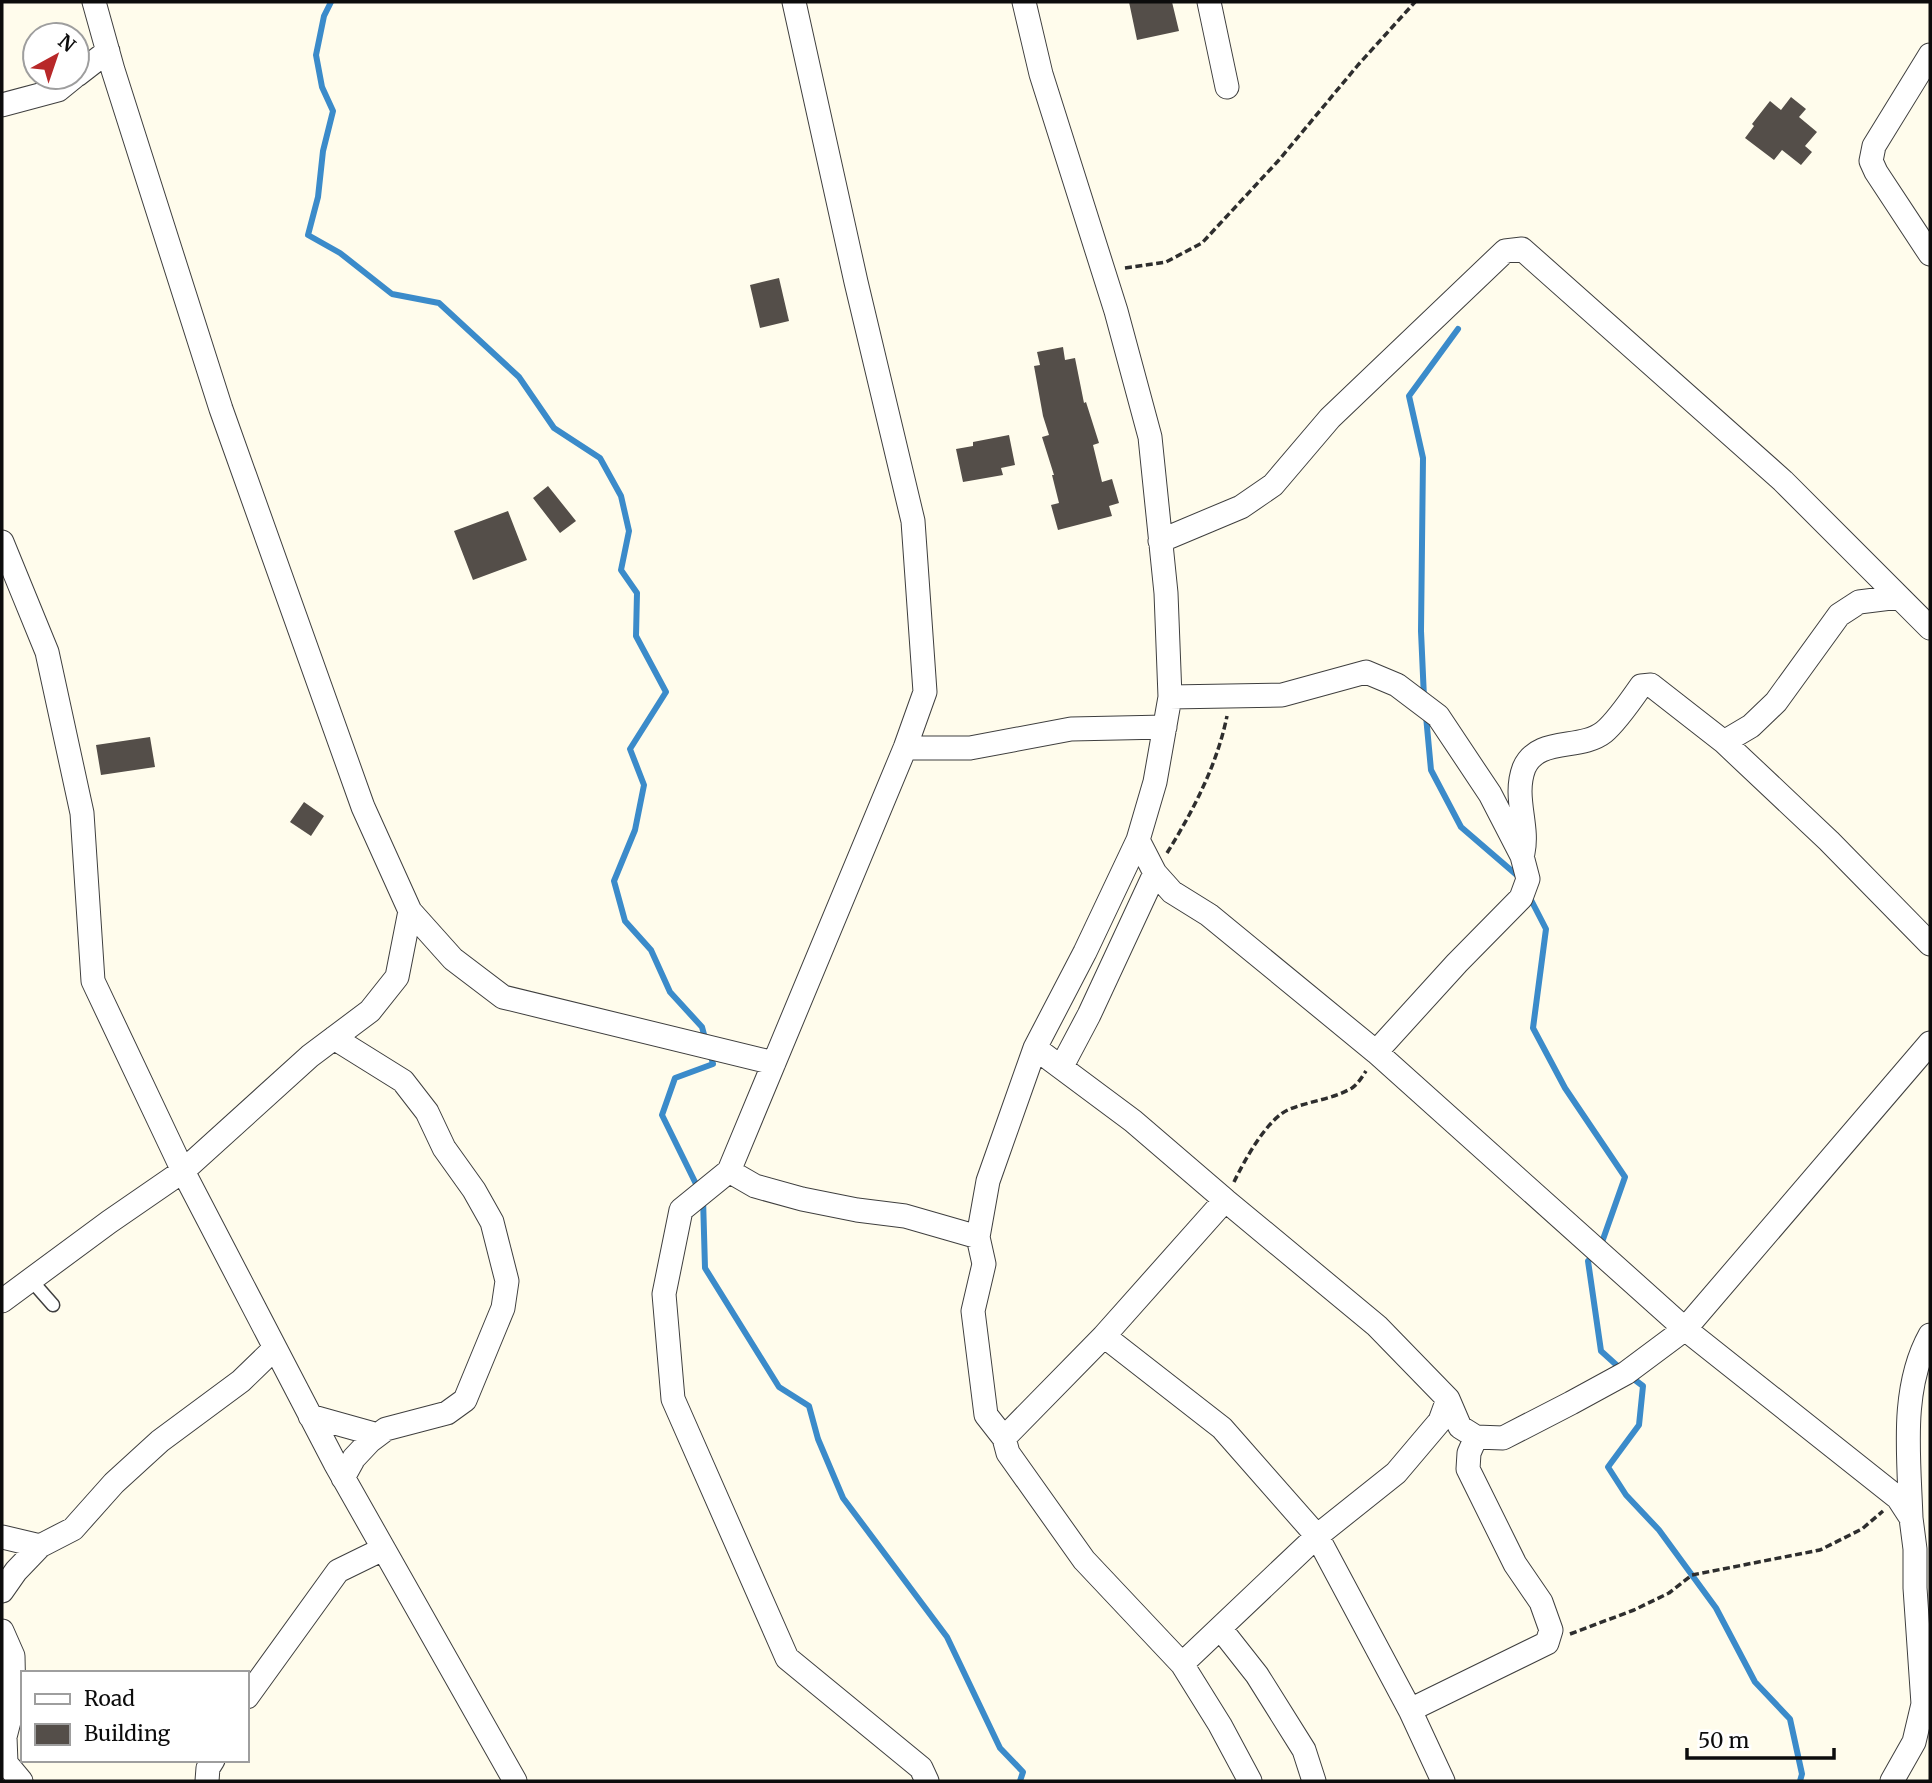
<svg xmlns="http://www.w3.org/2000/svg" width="1932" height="1783" font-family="Merriweather,serif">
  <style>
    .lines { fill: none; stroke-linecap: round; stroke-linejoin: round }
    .stream { stroke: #3b8bca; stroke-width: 6 }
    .building { fill: #544e49 }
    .lane-casing { stroke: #3f3f3f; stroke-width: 15 }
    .street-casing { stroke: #3f3f3f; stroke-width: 25 }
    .path { stroke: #2e2e2e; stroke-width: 3.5; stroke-dasharray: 7 3.5; stroke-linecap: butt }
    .lane { stroke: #fff; stroke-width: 12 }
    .street { stroke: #fff; stroke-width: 23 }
  </style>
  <rect width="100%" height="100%" fill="#fffcec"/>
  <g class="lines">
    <path class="stream" d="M331 2 324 16 316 55 322 87 333 111 323 151 318 197 308 235 340 253 392 294 439 303 519 377 554 428 600 458 621 496 629 531 621 570 637 593 636 636 666 692 630 749 644 785 635 830 614 881 625 921 651 950 670 992 702 1027 706 1042
      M1424 698 1421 631 1423 458 1409 396 1458 329
      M1426 716 1431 770 1461 827 1519 877
      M1529 896 1546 929 1533 1028 1565 1088 1625 1177 1601 1245
      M698 1188 662 1115 675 1078 713 1064 710 1052
      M703 1198 705 1268 779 1387 809 1406 818 1439 843 1498 947 1637 1000 1748 1023 1772 1020 1781
      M1596 1254 1588 1261 1601 1351 1622 1370
      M1631 1377 1643 1386 1639 1425 1608 1467 1626 1495 1659 1530 1716 1608 1755 1682 1790 1719 1802 1774 1800 1781"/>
  </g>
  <path class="building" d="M1129 2H1172L1179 31 1137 40Z
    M1791 97 1806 109 1799 117 1817 132 1805 146 1812 152 1801 165 1782 150 1774 160 1745 138 1754 126 1752 124 1770 101 1781 110Z
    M779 278 789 321 760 328 750 285Z
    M1063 347 1065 360 1075 358 1084 403 1086 402 1099 443 1093 445 1102 482 1112 479 1119 503 1109 506 1112 516 1058 530 1051 505 1059 503 1052 475H1054L1042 437 1049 435 1043 416 1034 366 1040 365 1037 352Z
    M1009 435 1015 465 1001 468 1003 475 963 482 956 449 973 446V442Z
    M548 486 576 521 560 533 533 498Z
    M508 511 527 560 473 580 454 531Z
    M150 737 155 767 101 775 96 745Z
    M304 802 324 816 311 836 290 822Z"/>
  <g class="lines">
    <g class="lane-casing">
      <path id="lane" d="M31 1280 53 1305"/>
    </g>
    <g class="street-casing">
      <path id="street" d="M94 2 113 70 221 409 363 807 410 911 453 959 503 997 774 1063
        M794 2 856 282 913 521 925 692 905 748 729 1171 681 1210 664 1294 673 1399 787 1658 921 1768 927 1781
        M1024 2 1041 74 1116 311 1150 437 1166 593 1170 697 1155 782 1138 840 1085 952 1035 1048 988 1181 978 1237 984 1264 973 1311 986 1415 1004 1438 1008 1453 1084 1560 1182 1664 1220 1725 1250 1781
        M1209 2 1227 87
        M1930 55 1874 146 1871 161 1876 172 1930 254
        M77 75 108 51
        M2 105 58 90 74 77
        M1160 541 1241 507 1273 485 1330 418 1505 251 1522 249 1783 481 1930 628
        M2 542 47 652 82 813 93 981 183 1171 335 1463 515 1781
        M1170 697 1282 695 1366 672 1397 685 1438 716 1490 794 1522 856 1528 879 1521 898 1457 963 1376 1052
        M1724 742 1751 726 1776 702 1839 615 1859 602 1899 597
        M905 748H970L1071 729 1165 727
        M1138 840 1155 873 1172 892 1209 915 1376 1052 1685 1329 1930 1043
        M1523 853C1529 825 1513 797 1524 768 1538 736 1580 751 1604 732 1615 723 1632 699 1641 686L1651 685 1724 742 1829 841 1930 944
        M334 1038 403 1081 427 1112 444 1148 474 1190 492 1222 507 1281 503 1308 465 1400 447 1413 386 1429 370 1441 354 1458 343 1478
        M1035 1048 1133 1121 1225 1200
        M1062 1066 1089 1015 1155 873
        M729 1171 755 1186 802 1199 857 1210 905 1216 978 1237
        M2 1301 109 1222 183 1171 310 1056 370 1011 397 977 410 911
        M1104 1336 1225 1200 1377 1326 1448 1399 1460 1427 1476 1437 1503 1438 1571 1403 1626 1373 1685 1329 1898 1498 1911 1518 1915 1549V1588L1923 1704 1914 1742 1892 1781
        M310 1416 378 1435
        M1004 1438 1104 1336 1222 1428 1317 1536 1410 1710 1443 1781
        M1911 1518C1909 1457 1900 1389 1930 1335
        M2 1537 40 1546 73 1529 114 1483 160 1441 241 1381 275 1348
        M2 1591 16 1571 40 1546
        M1220 1628 1257 1675 1304 1750 1314 1781
        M2 1631 13 1656 14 1702 5 1737 6 1763 21 1781
        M1182 1664 1317 1536 1396 1473 1440 1421 1448 1399
        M247 1697 338 1571 383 1549
        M1410 1710 1547 1643 1551 1630 1541 1602 1515 1564 1468 1469 1469 1453 1476 1437
        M207 1781 208 1768 213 1760"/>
    </g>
    <path class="path" d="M1125 268 1166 262 1202 243 1279 160 1358 65 1415 2
      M1167 853C1193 811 1217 765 1227 716
      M1234 1182C1244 1161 1268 1117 1290 1109 1310 1101 1333 1099 1352 1088 1358 1084 1362 1077 1366 1071
      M1570 1634 1634 1610 1669 1593 1692 1575 1820 1550 1862 1529 1883 1511"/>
    <use href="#lane" class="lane"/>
    <use href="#street" class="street"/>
  </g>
  <rect width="1932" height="1783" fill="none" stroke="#0c0c0c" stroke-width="7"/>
  <rect x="21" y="1671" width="228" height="91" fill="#ffffff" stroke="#9e9e9e" stroke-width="2"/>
  <rect x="35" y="1694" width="35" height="10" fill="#ffffff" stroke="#9e9e9e" stroke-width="2"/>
  <text x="84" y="1706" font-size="21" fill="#0c0c0c">Road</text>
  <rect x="35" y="1724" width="35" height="21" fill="#544e49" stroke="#9e9e9e" stroke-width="2"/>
  <text x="84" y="1741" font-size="21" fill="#0c0c0c">Building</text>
  <g transform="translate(56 56) rotate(40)"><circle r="33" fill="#ffffff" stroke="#9e9e9e" stroke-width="2"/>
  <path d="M0-5L12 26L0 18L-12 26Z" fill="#b82829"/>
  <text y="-10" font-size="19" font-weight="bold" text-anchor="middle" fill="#0c0c0c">N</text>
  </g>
  <path d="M1687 1748v10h147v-10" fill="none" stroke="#0c0c0c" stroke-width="3.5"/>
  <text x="1698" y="1748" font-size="21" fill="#0c0c0c" stroke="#ffffff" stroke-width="5" paint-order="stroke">50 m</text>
</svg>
